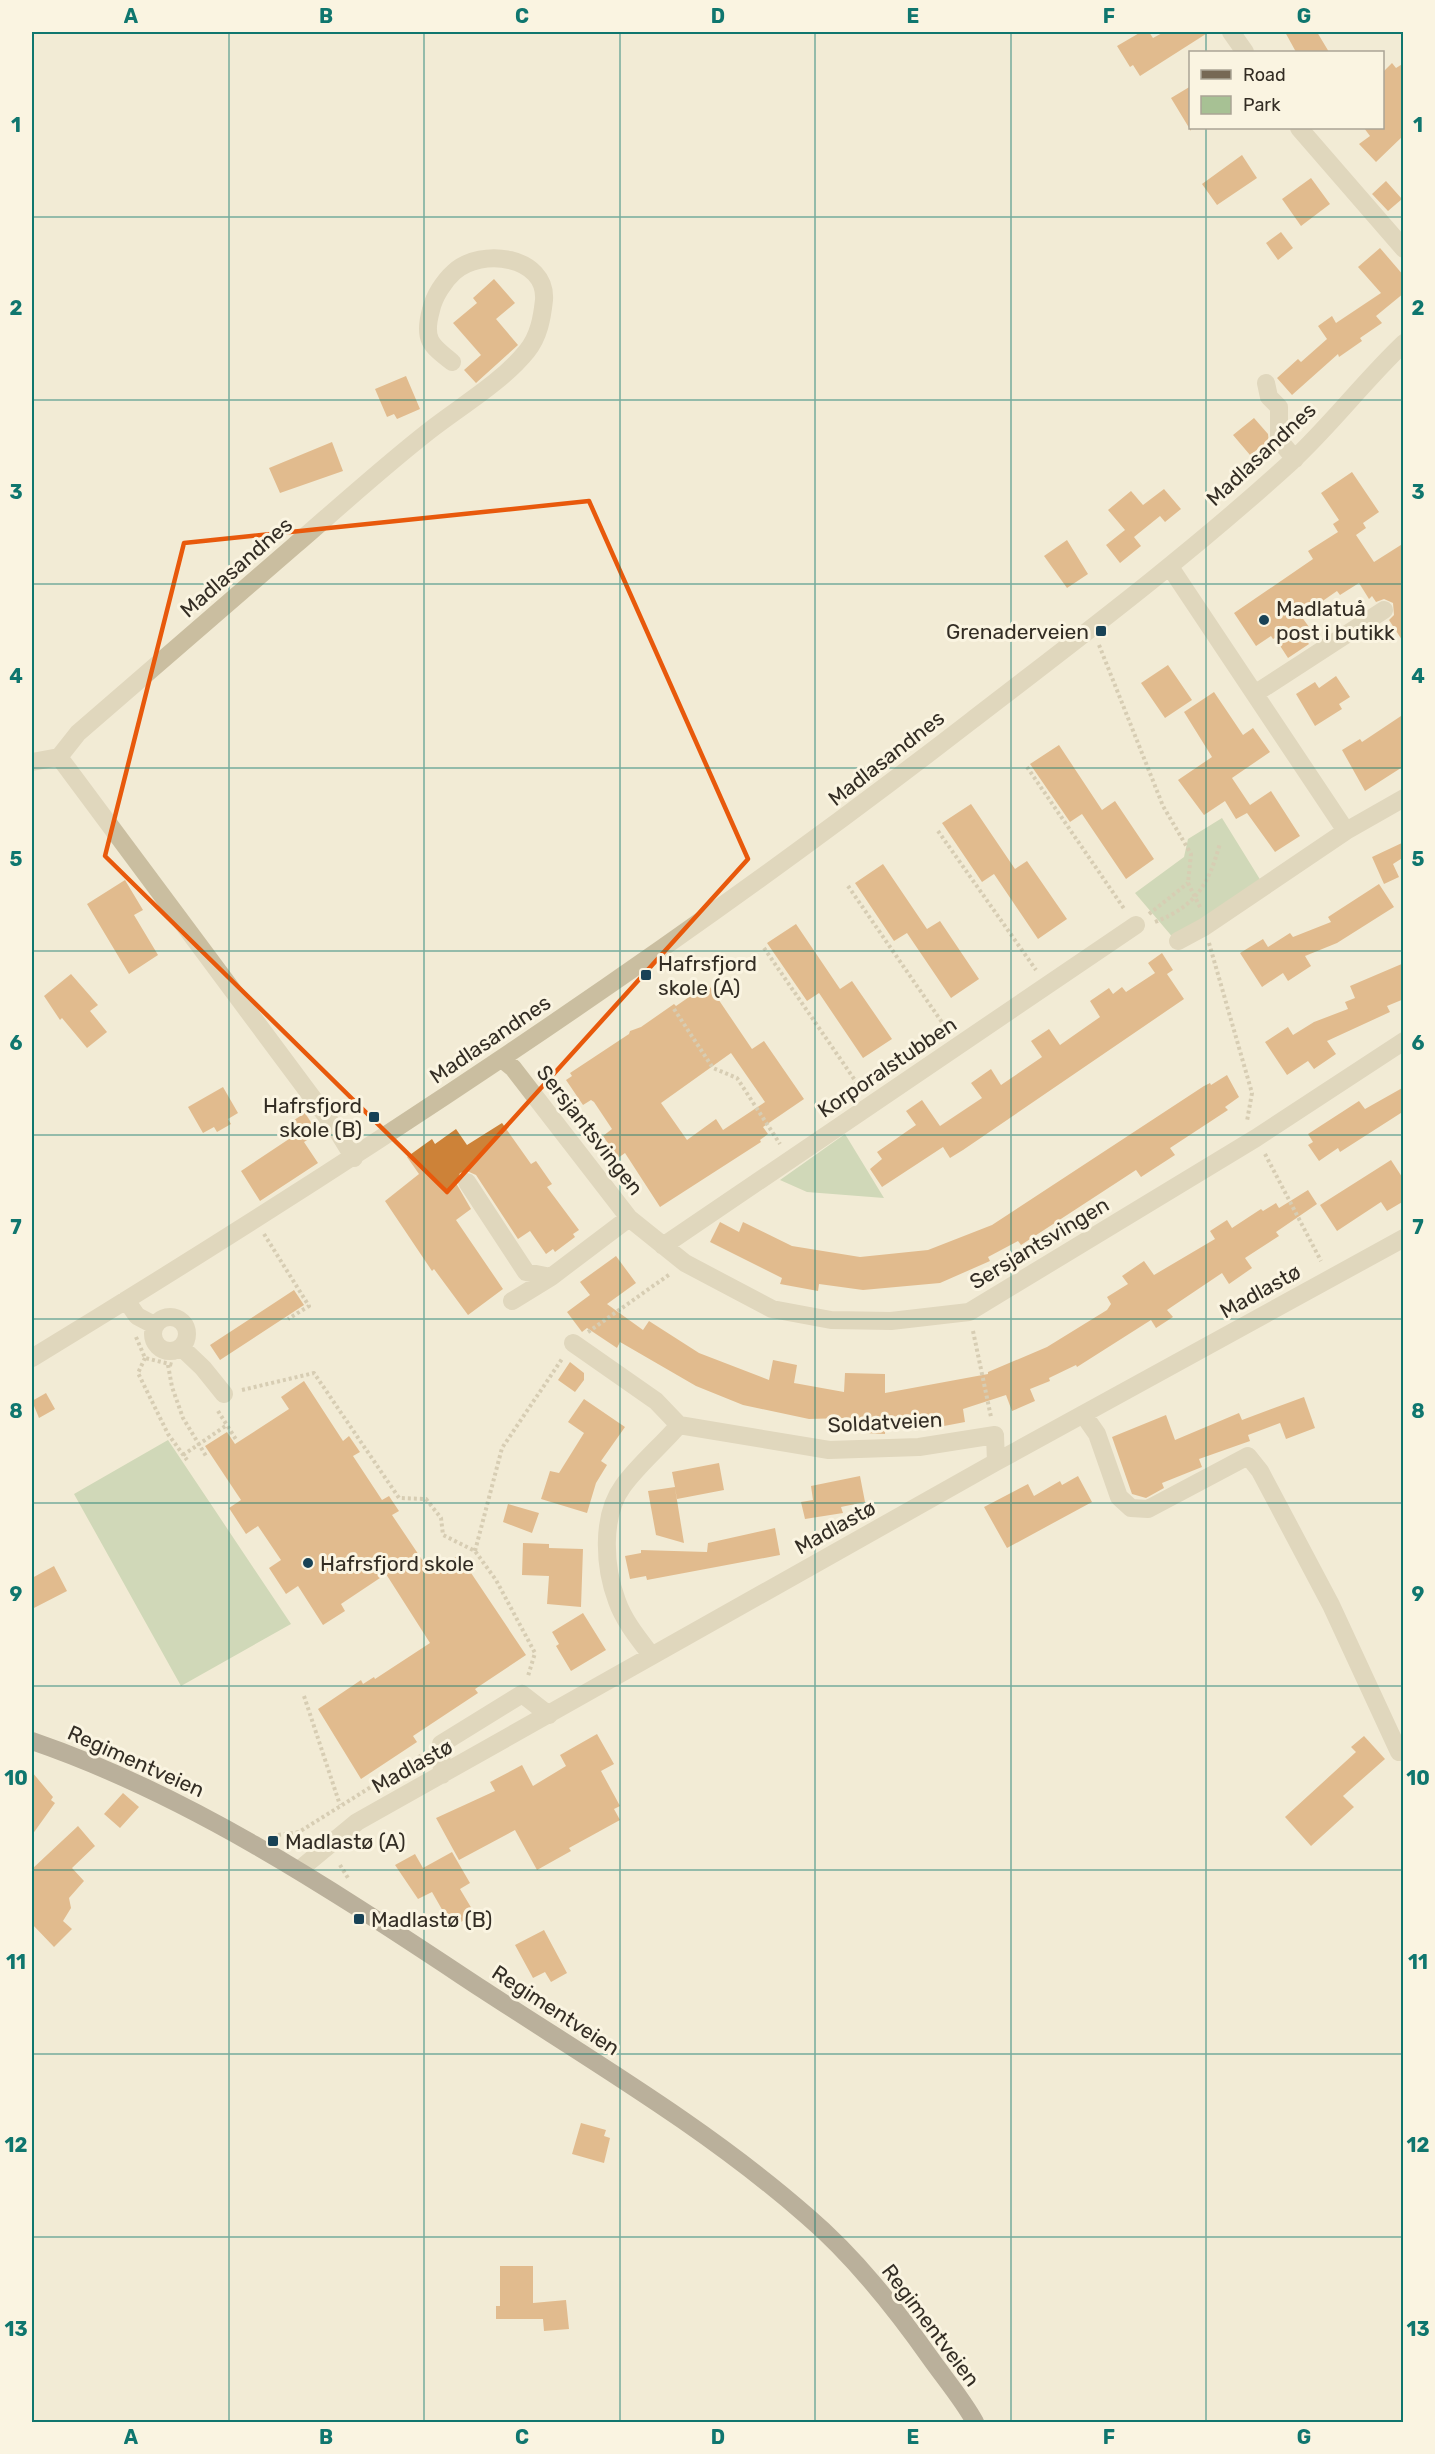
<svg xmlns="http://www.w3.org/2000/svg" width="1435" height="2454" font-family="Rubik,sans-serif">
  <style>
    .green { fill: #a7c194 }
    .building { fill: #cd8238; fill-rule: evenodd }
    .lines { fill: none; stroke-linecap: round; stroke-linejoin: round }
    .path { stroke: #b5a88b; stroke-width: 4; stroke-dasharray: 3 3; stroke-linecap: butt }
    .minor { stroke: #cabea0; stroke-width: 18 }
    .major { stroke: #766854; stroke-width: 18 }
    .marked { fill: none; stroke: #e8590c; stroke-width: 4.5; stroke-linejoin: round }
    .grid { fill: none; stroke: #0f766e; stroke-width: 1.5; stroke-opacity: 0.55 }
    .poi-dot { fill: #184256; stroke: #faf4e1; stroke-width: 2 }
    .labels { text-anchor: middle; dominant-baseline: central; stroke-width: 6; stroke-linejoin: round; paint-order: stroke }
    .street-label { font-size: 21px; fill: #332d24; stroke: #faf4e1 }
    .poi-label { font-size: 21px; fill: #332d24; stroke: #faf4e1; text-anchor: start }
    .neatline { fill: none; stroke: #0f766e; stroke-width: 2 }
    .grid-label { font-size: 20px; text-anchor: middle; font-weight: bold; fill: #0f766e }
  </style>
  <rect width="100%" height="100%" fill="#f2ebd5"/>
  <path class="green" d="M1222 818 1261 881 1175 940 1135 893 1184 857 1188 839Z
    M845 1134 884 1198 807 1192 780 1180Z
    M168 1440 291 1624 181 1686 74 1494Z"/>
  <path class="building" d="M1141 32H1149L1153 38 1164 32H1209L1140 76 1133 65 1130 67 1117 46Z
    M1285 32H1317L1329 52H1296Z
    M1392 63 1396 68 1404 63V135L1376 162 1359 144 1370 136 1364 128H1383V72Z
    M1191 86V131L1171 98Z
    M1242 155 1257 178 1217 205 1202 184Z
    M1311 178 1330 204 1301 226 1282 199Z
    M1386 181 1402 199 1388 211 1372 194Z
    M1281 232 1293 248 1278 260 1266 243Z
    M1380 248 1404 276V293L1376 316 1382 323 1360 338 1362 341 1339 357 1338 354 1292 395 1277 378 1298 359 1301 362 1327 339 1318 326 1332 316 1336 323 1381 293 1358 267Z
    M494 279 515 303 496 319 518 345 476 383 464 370 481 355 453 323 477 303 473 298Z
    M406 376 420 409 397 419 394 414 387 417 375 389Z
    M1254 418 1268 434 1269 444 1260 452 1258 449 1250 455 1233 435Z
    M332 442 343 471 280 493 269 468Z
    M1352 472 1379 512 1363 523 1366 528 1356 535 1374 562 1404 543V643L1389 620 1394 615 1393 603 1384 599 1376 602 1372 596 1369 599 1359 583 1340 595 1337 591 1301 616 1312 631 1304 637 1309 644 1288 658 1275 638 1273 639 1271 636 1256 646 1234 613 1313 559 1308 551 1338 532 1333 524 1339 520 1321 493Z
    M1164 489 1181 509 1165 522 1160 516 1134 537 1141 546 1120 563 1106 545 1125 530 1108 510 1131 491 1143 505Z
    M1067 540 1088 574 1067 588 1044 556Z
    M1168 665 1192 700 1165 718 1141 683Z
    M1336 676 1350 697 1339 704 1342 709 1315 726 1296 694 1315 682 1319 688Z
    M1214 692 1243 735 1253 728 1270 752 1232 778 1250 805 1271 791 1300 836 1275 852 1247 813 1236 819 1225 801 1204 815 1178 780 1212 757 1184 712Z
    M1404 714V766L1365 791 1342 750 1360 739 1362 742Z
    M1059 745 1102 810 1115 801 1154 859 1126 879 1082 814 1070 822 1030 764Z
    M971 804 1015 869 1027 861 1067 919 1038 939 994 874 982 882 942 823Z
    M1404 842V857L1393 864 1399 877 1384 884 1372 857Z
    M883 864 927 929 940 921 979 979 951 998 907 933 894 941 855 883Z
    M125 880 143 910 134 915 158 955 129 974 87 904Z
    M1379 884 1394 907 1337 943 1305 956 1311 966 1288 981 1283 973 1262 987 1240 953 1263 939 1268 947 1290 933 1293 937 1331 922 1328 917Z
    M796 924 840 989 852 981 892 1039 863 1058 819 993 807 1001 767 943Z
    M1162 953 1173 970 1167 974 1184 999 963 1150 950 1158 943 1147 882 1187 870 1169 882 1159 877 1152 916 1125 906 1111 922 1100 940 1126 982 1098 971 1083 991 1069 1001 1085 1042 1057 1031 1041 1049 1029 1060 1045 1100 1017 1090 1001 1109 988 1113 994 1122 987 1126 992 1155 973 1148 963Z
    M1404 963V999L1387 1006 1390 1012 1327 1041 1336 1054 1314 1069 1308 1061 1287 1075 1265 1042 1288 1027 1293 1035 1314 1022 1348 1009 1345 1002 1355 998 1350 986Z
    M71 974 98 1005 90 1011 107 1032 87 1048 62 1018 60 1020 44 996Z
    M708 984 752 1049 764 1041 804 1099 763 1127 768 1134 760 1140 761 1142 660 1207 625 1153 618 1158 603 1136 612 1129 594 1102 591 1100 583 1105 566 1080 572 1076 570 1073 629 1034 630 1031 641 1027 674 1004 676 1006ZM731 1053 765 1102 723 1130 716 1119 687 1140 661 1103Z
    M1227 1075 1239 1097 1225 1107 1228 1110 1170 1148 1175 1155 1141 1177 1136 1170 1021 1245 1018 1241 988 1257 990 1261 940 1283 863 1290 819 1284 818 1291 780 1284 782 1278 710 1242 720 1222 739 1232 743 1222 792 1246 860 1257 928 1250 992 1225 1204 1086 1210 1083 1211 1085Z
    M223 1087 238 1113 228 1119 231 1124 217 1132 214 1127 203 1133 188 1107Z
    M1404 1087V1111L1340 1152 1338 1148 1319 1161 1308 1145 1313 1142 1308 1134 1359 1101 1365 1109Z
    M305 1113 318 1133 304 1142 291 1122Z
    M502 1123 531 1164 536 1161 552 1184 547 1187 579 1230 573 1234 575 1237 555 1252 553 1249 546 1254 530 1231 518 1239 476 1175 467 1171 460 1173 456 1183 471 1209 456 1220 503 1289 468 1315 434 1269 432 1271 385 1201 419 1174 407 1157 432 1139 435 1144 456 1129 467 1145Z
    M298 1133 318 1163 260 1201 241 1171Z
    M1391 1160 1404 1180V1201L1387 1211 1381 1202 1337 1231 1320 1205Z
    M1308 1190 1317 1204 1276 1232 1279 1236 1245 1258 1252 1268 1229 1284 1222 1273 1167 1310 1173 1317 1156 1328 1151 1320 1077 1367 1076 1365 1049 1378 1050 1381 1030 1389 1035 1401 1012 1411 1006 1395 963 1409 965 1422 923 1430 921 1415 885 1417V1434L864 1433V1423L844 1422V1418L809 1419 743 1405 696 1386 620 1342 617 1348 587 1328 582 1332 567 1312 590 1295 580 1282 616 1256 636 1283 607 1304 643 1330 649 1321 699 1353 769 1380 773 1360 797 1365 794 1383 844 1392 845 1373 885 1374V1393L988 1374V1372L1047 1347 1107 1310 1111 1304 1107 1297 1128 1284 1122 1276 1144 1261 1154 1275 1215 1239 1210 1231 1227 1220 1232 1228 1261 1209 1263 1211 1276 1203 1279 1208Z
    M294 1290 304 1305 220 1360 210 1345Z
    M570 1362 584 1373V1380L575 1392 558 1380Z
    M304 1381 343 1441 349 1436 360 1452 353 1456 382 1500 389 1496 399 1511 392 1515 431 1573 459 1555 526 1655 475 1689 478 1693 413 1736 417 1742 361 1779 318 1709 361 1680 363 1684 374 1677 375 1679 430 1643 386 1574 341 1604 345 1611 323 1625 298 1586 286 1594 269 1568 281 1560 258 1526 246 1534 229 1508 241 1500 205 1446 227 1432 235 1444 289 1409 281 1397Z
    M46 1393 55 1409 39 1418 32 1401Z
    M1304 1397 1315 1428 1286 1439 1280 1423 1248 1435 1250 1441 1199 1459 1202 1467 1162 1483 1164 1488 1146 1498 1132 1494 1112 1437 1166 1415 1175 1440 1239 1413 1242 1420Z
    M584 1399 625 1427 601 1461 607 1465 596 1483 587 1513 541 1499 550 1471 559 1473 584 1433 568 1422Z
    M719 1463 724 1490 677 1499 675 1488 684 1543 656 1535 648 1491 675 1487 672 1472Z
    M860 1476 865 1502 841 1507 843 1513 805 1519 801 1502 813 1500 811 1486Z
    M1078 1476 1092 1502 1007 1548 984 1507 1028 1484 1034 1496 1060 1481 1062 1485Z
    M508 1504 539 1513 532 1533 503 1522Z
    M775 1528 780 1555 647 1580 646 1576 630 1579 625 1556 641 1553V1550L707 1552 708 1543Z
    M523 1543 549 1544V1548L583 1549 581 1607 547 1604 549 1576 522 1575Z
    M54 1566 67 1591 32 1609V1578Z
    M583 1613 606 1650 571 1671 556 1646 559 1644 552 1632Z
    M597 1734 614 1764 601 1771 620 1806 614 1809 620 1820 569 1848 571 1851 537 1870 515 1830 459 1860 436 1818 495 1791 490 1782 522 1765 533 1786 566 1766 560 1755Z
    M1364 1736 1385 1759 1343 1796 1354 1807 1311 1846 1285 1817 1356 1752 1351 1747Z
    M32 1772 53 1797 51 1800 55 1803 32 1835Z
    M123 1793 139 1807 120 1828 104 1814Z
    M78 1826 95 1846 72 1868 84 1881 69 1898 71 1908 63 1921 72 1929 54 1947 32 1924V1869Z
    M452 1852 470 1883 460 1889 475 1914 452 1927 432 1892 418 1899 395 1865 415 1854 423 1868Z
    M544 1930 567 1973 551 1982 545 1972 533 1978 515 1945Z
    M581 2123 606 2130 604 2136 610 2138 604 2163 572 2154Z
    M500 2266H533V2303L566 2300 569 2329 544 2331 543 2319H496V2306H500Z"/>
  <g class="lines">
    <path class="path" d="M1099 645 1163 806 1191 854 1188 883 1201 909
      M1027 767 1125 910
      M938 831 1036 970
      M848 886 948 1031
      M1149 914 1188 883
      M1155 922C1196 906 1209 884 1220 843
      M1209 943 1252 1093 1247 1121
      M764 948 861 1089
      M674 1009 713 1068 737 1078 780 1144
      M1265 1154 1321 1261
      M264 1234 309 1306 288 1319
      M973 1331 991 1417
      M588 1332 670 1274
      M136 1337 145 1358 174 1365
      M145 1358 138 1373 168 1434 187 1460
      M168 1365 172 1387 183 1418 206 1456
      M242 1390 314 1373 399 1498 426 1499 441 1518 443 1535 475 1551 496 1580 535 1653 528 1676
      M218 1411 237 1441
      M183 1455 227 1425
      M475 1551 502 1448 562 1359
      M304 1696 340 1805
      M278 1835 299 1832 422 1755
      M340 1865 348 1878"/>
    <path class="minor" d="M1231 32 1245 52
      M1299 128 1404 249
      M1266 383 1269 397 1279 407V440L1295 459
      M1170 567 1346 831
      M1256 693 1384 610
      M59 757 78 733C150 670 222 608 294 546 339 507 383 467 429 431 461 406 502 382 527 351 539 336 542 318 544 300 547 256 481 247 454 272 444 281 434 296 431 310 423 339 430 345 452 362
      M32 762 59 757 338 1132 354 1158
      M1178 941 1204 927 1346 831 1404 798
      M502 1059 513 1068 629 1218 685 1263 772 1309 831 1320 891 1321 969 1312 1256 1138 1404 1041
      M467 1182 526 1272 551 1277 629 1218
      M663 1246 1136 925
      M126 1300 137 1316 154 1325
      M512 1301 551 1277
      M153 1334a17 17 0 1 1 34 0a17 17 0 1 1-34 0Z
      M573 1343 656 1401 679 1425
      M182 1348 203 1368 224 1394
      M32 1358C355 1161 671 953 971 721 1080 637 1189 555 1291 462 1331 425 1364 381 1404 343
      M1083 1414 1097 1434 1119 1497 1131 1508 1148 1509 1248 1456 1260 1471 1331 1605 1399 1752
      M651 1655C638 1638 624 1621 617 1601 604 1567 601 1516 623 1486 639 1464 661 1446 679 1425L829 1450 919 1447 995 1435 996 1462
      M442 1775 441 1744 522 1694 549 1715
      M299 1870 357 1822 996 1462 1404 1238"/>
    <path class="major" d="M32 1741C195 1797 338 1894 482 1989 592 2061 708 2129 807 2216 855 2257 895 2308 931 2359 946 2380 963 2400 975 2422"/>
  </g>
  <path d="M0 0H1435V2454H0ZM589 501 748 859 447 1192 105 856 184 543Z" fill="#f2ebd5" fill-opacity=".55" fill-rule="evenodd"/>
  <path class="marked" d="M589 501 748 859 447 1192 105 856 184 543Z"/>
  <path class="grid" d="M229 32V2422M424 32V2422M620 32V2422M815 32V2422M1011 32V2422M1206 32V52M1206 128V2422M32 217H1404M32 400H1404M32 584H1404M32 768H1404M32 951H1404M32 1135H1404M32 1319H1404M32 1503H1404M32 1686H1404M32 1870H1404M32 2054H1404M32 2237H1404"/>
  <g class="poi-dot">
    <circle cx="1264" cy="620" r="6"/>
    <rect x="1095" y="625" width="12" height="12" rx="3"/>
    <rect x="640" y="969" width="12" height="12" rx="3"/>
    <rect x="368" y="1111" width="12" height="12" rx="3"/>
    <circle cx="308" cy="1563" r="6"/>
    <rect x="267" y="1835" width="12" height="12" rx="3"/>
    <rect x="353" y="1913" width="12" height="12" rx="3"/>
  </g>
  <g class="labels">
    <g class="street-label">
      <text transform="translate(1261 454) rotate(-43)">Madlasandnes</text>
      <text transform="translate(236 567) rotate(-41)">Madlasandnes</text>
      <text transform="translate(886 758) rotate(-38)">Madlasandnes</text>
      <text transform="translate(490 1039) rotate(-34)">Madlasandnes</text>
      <text transform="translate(887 1067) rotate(-34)">Korporalstubben</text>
      <text transform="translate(590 1130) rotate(52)">Sersjantsvingen</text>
      <text transform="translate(1039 1243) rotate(-31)">Sersjantsvingen</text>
      <text transform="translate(1260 1291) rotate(-29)">Madlastø</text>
      <text transform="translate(885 1422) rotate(-3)">Soldatveien</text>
      <text transform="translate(835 1527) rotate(-29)">Madlastø</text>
      <text transform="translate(136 1761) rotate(24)">Regimentveien</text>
      <text transform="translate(412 1766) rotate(-29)">Madlastø</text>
      <text transform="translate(556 2010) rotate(33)">Regimentveien</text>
      <text transform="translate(931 2325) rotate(53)">Regimentveien</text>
    </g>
    <g class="poi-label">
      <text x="1276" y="608">Madlatuå<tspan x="1276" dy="24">post i butikk</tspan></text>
      <text x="1089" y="631" text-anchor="end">Grenaderveien</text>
      <text x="658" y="963">Hafrsfjord<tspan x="658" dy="24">skole (A)</tspan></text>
      <text x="362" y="1105" text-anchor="end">Hafrsfjord<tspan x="362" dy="24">skole (B)</tspan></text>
      <text x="320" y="1563">Hafrsfjord skole</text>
      <text x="285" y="1841">Madlastø (A)</text>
      <text x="371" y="1919">Madlastø (B)</text>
    </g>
  </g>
  <rect width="1435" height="2454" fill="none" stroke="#faf4e1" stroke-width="66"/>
  <rect x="1189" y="51" width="195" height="78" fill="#faf4e1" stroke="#aaa495" stroke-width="1.5"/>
  <rect x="1201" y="70" width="30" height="9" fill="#766854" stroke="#aaa495" stroke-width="1.5"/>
  <text x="1243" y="81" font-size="18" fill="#332d24">Road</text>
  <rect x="1201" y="96" width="30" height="18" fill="#a7c194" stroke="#aaa495" stroke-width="1.5"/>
  <text x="1243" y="111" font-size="18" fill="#332d24">Park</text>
  <rect x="33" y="33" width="1369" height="2388" class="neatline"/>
  <g class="grid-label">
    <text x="131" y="23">A</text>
    <text x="326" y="23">B</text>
    <text x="522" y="23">C</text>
    <text x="718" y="23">D</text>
    <text x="913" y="23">E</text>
    <text x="1109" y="23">F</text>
    <text x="1304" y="23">G</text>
    <text x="16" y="132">1</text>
    <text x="1418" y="132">1</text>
    <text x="16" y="315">2</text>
    <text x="1418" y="315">2</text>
    <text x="16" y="499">3</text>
    <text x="1418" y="499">3</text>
    <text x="16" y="683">4</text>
    <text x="1418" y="683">4</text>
    <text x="16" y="866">5</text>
    <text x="1418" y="866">5</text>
    <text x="16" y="1050">6</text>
    <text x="1418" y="1050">6</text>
    <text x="16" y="1234">7</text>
    <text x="1418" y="1234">7</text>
    <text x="16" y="1418">8</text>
    <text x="1418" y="1418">8</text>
    <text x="16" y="1601">9</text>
    <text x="1418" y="1601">9</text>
    <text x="16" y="1785">10</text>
    <text x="1418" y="1785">10</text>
    <text x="16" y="1969">11</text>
    <text x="1418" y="1969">11</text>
    <text x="16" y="2152">12</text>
    <text x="1418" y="2152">12</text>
    <text x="16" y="2336">13</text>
    <text x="1418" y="2336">13</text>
    <text x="131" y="2444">A</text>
    <text x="326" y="2444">B</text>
    <text x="522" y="2444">C</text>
    <text x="718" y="2444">D</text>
    <text x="913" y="2444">E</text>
    <text x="1109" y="2444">F</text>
    <text x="1304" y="2444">G</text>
  </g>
</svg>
